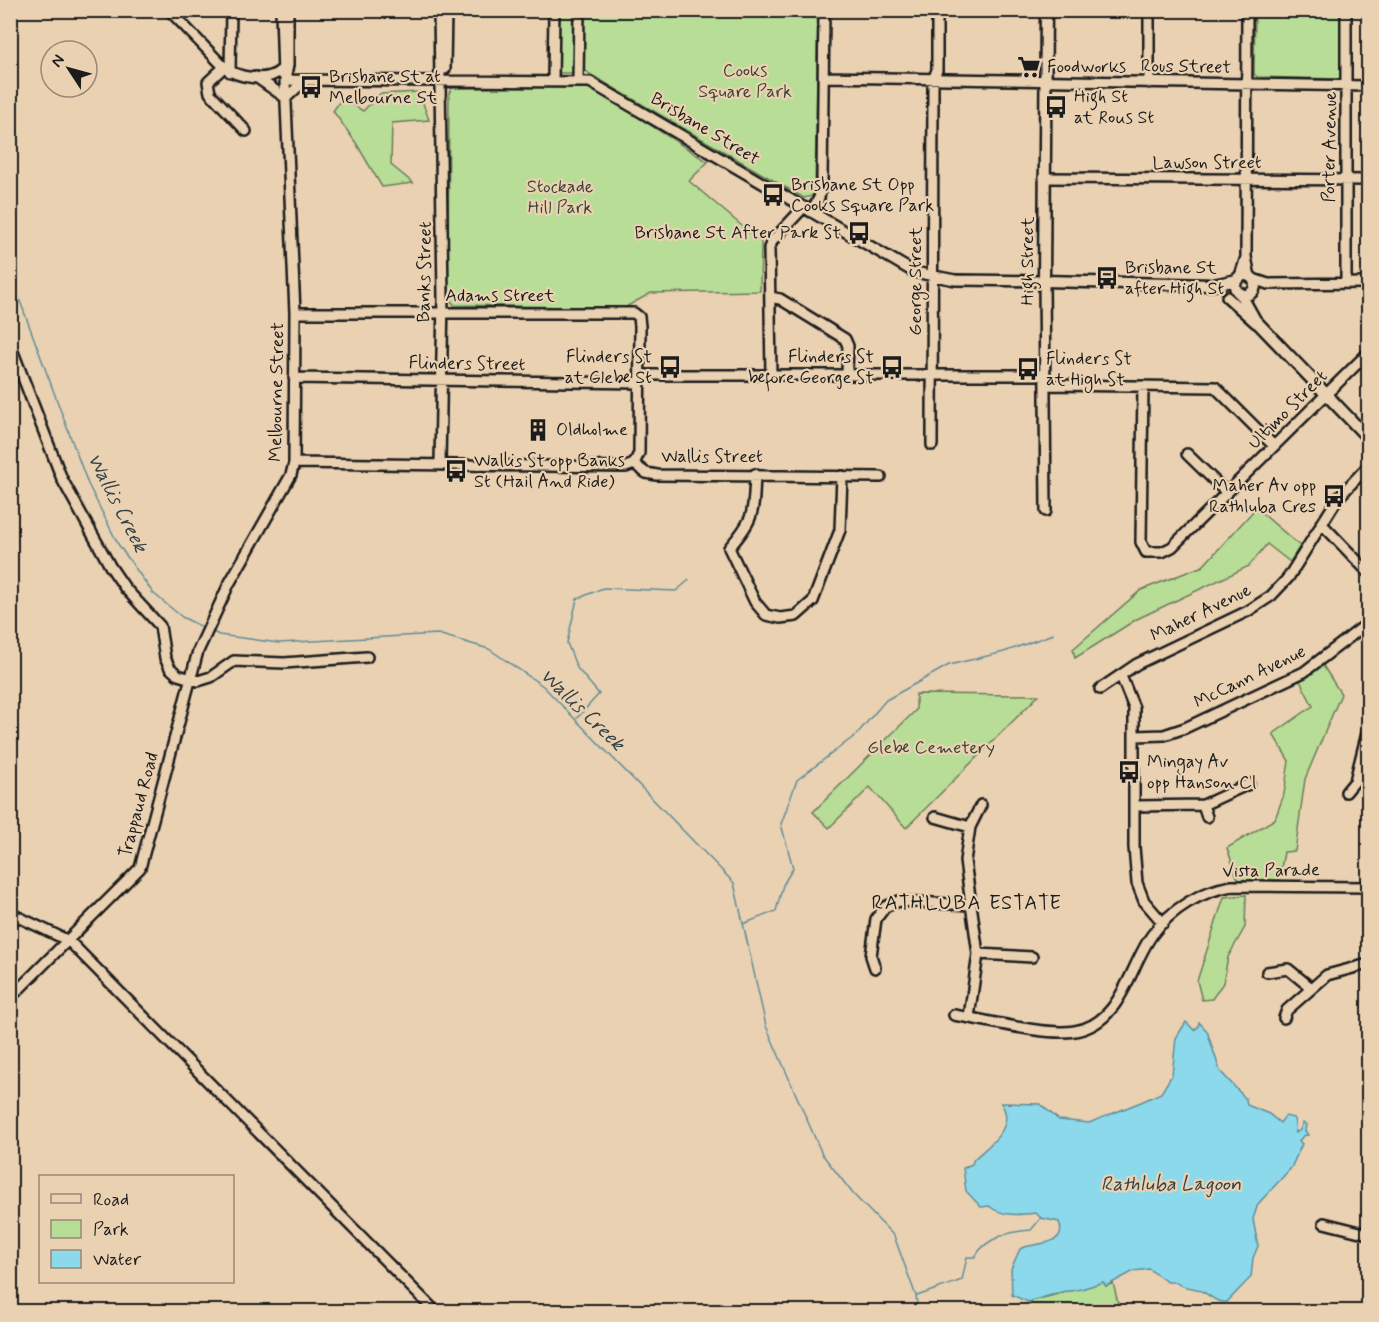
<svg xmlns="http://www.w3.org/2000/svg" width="1379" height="1322" font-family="Mynerve,sans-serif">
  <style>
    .green { fill: #b8dd97; stroke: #6a7c5a; stroke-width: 1.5 }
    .water { fill: #8cd9ec; stroke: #5f8d99; stroke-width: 1.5 }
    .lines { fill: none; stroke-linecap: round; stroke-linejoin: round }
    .stream { stroke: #5f8d99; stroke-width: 1.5 }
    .minor-casing { stroke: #1c1c1c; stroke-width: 14 }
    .major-casing { stroke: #1c1c1c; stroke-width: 15 }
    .minor { stroke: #ead1b2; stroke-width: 9 }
    .major { stroke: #ead1b2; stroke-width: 10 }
    .labels { text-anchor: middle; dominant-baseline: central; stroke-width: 4.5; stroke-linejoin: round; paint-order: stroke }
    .poi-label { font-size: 18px; fill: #1c1c1c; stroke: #ead1b2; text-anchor: start }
    .street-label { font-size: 18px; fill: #1c1c1c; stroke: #ead1b2 }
    .park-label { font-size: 18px; fill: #3b4335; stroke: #ead1b2 }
    .water-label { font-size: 20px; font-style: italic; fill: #324246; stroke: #ead1b2 }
    .neighbourhood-label { font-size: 20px; letter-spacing: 1.5px; fill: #1c1c1c; stroke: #ead1b2 }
  </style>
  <rect width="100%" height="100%" fill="#ead1b2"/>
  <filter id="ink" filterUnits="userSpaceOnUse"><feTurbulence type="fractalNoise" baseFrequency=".0167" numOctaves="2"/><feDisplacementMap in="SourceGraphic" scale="12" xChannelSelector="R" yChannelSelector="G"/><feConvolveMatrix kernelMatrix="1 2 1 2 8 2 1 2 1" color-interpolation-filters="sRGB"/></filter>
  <g filter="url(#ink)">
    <path class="green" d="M557 11H575V69L572 73H560L557 69Z
      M583 11H818L815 189 812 196 804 198 588 73 583 67Z
      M1255 11H1342V79L1257 77 1254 74Z
      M459 85 582 86 593 88 708 162 689 181 761 242 760 291 651 293 624 308 454 305 448 296 449 93 452 88Z
      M419 92 429 120 392 123 391 165 413 183 382 187 356 143 333 111 342 98 363 111 380 94Z
      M1256 508 1300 546 1290 562 1267 544 1249 566 1137 619 1075 658 1073 649 1141 590 1203 566Z
      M1322 664 1341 694 1305 779 1295 851 1284 852 1279 880H1238L1227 848 1275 819 1284 794 1289 761 1273 734 1313 706 1299 679Z
      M916 694 1039 695 906 828 870 787 829 828 813 812 916 710Z
      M1246 895 1245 927 1228 957 1223 983 1212 999 1202 1000 1197 981 1224 897Z
      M1103 1282 1106 1286 1113 1283 1120 1311H1031L1028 1302Z"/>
    <path class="water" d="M1186 1022 1194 1030 1198 1027 1199 1022 1207 1031 1220 1071 1246 1099 1247 1105 1269 1114 1280 1123 1285 1116 1294 1118 1296 1133 1300 1130 1303 1123 1306 1124 1305 1131 1308 1135 1303 1136 1299 1141 1302 1144 1291 1168 1258 1204 1253 1219 1258 1246 1253 1258 1251 1277 1227 1302C1214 1303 1210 1294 1199 1290 1191 1286 1182 1289 1176 1282H1167L1149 1269 1134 1271 1106 1286 1103 1282C1097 1284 1072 1293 1065 1291L1028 1302 1012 1295 1011 1269 1020 1249C1033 1242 1069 1247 1059 1222L1041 1218 1036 1213C1019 1215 1003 1217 989 1206L981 1207 966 1191 963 1168 972 1164 974 1159C989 1145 1017 1127 1001 1103L1040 1104 1059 1120 1089 1123 1141 1102 1161 1093 1172 1075 1176 1038Z"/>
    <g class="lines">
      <path class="stream" d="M10 274 88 484 118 544 153 593 182 617 204 628
        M211 631 219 635 279 643 438 634 489 649 543 686 734 883 766 1026 822 1154 854 1195 894 1236 916 1296 918 1312
        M577 718 599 694 577 668 567 643 577 599 603 588 676 591 689 580
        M743 924 776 911 783 885 793 868 781 824 797 780 856 735 886 700 949 665 1004 652 1053 634
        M917 1296 962 1280 967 1257H975C985 1238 1011 1231 1031 1230L1041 1218"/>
      <g class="minor-casing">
        <path id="minor" d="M169 10 224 67 208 82 210 93 246 131
          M281 10 283 75
          M439 10 443 297 440 464
          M1247 10 1246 257 1250 277
          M224 67C238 78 267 83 281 70
          M445 69 446 10
          M230 72 231 10
          M256 77 286 98
          M824 77 1368 86
          M285 80 590 82 914 272 955 280 1044 281 1046 511
          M553 80 554 10
          M578 80 579 10
          M1149 83V10
          M286 98 304 81
          M1044 178 1368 180
          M811 212 819 198 822 181 824 10
          M1240 276 1246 257
          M1253 279 1268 284 1368 283
          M1346 283V10
          M770 297 780 299 845 339 848 346 847 373
          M1227 297 1256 323
          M295 313H634L639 317 640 326 639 453 634 464
          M10 344 62 479 110 566 125 588 160 626 165 658 170 668 178 675 198 681 211 677 234 661 284 663 367 657
          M640 375H1044
          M771 375 769 248 773 240 804 207
          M294 378 640 383
          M1046 385 1215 387 1274 446
          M1143 386 1141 542 1146 552H1162L1172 547 1368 353
          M932 445 933 80 937 70V10
          M1187 454 1226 492
          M294 463 626 467 634 464
          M634 464 646 473 657 475 881 477
          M755 474C753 513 756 517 729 548L755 602 766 615 780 618 796 616 813 601 840 530 842 476
          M1321 523 1368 572
          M1121 676 1134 708V847L1137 883 1144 901 1163 923
          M1100 689 1137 664 1248 611 1271 596 1288 578 1338 498 1368 466
          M1136 736 1164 735 1185 728 1304 672 1368 623
          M1346 792 1355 781 1368 729
          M1203 805 1207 817
          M1136 806 1203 805 1249 784
          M935 817 970 827
          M10 913 69 941 436 1312
          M978 954 1032 957
          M875 968 871 956 876 919 885 907 899 901 969 905
          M1267 972 1288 969 1310 987
          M10 998 140 868 198 651 229 584 291 475 294 463 295 313 285 80 288 65V10
          M954 1015C987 1020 1044 1036 1075 1031 1122 1023 1129 967 1152 935 1171 909 1201 891 1232 886L1368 887
          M969 1017 978 954 965 861 970 827 981 805
          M1284 1018 1287 1010 1327 975 1368 964
          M1324 1223 1368 1234"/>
      </g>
      <g class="major-casing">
        <path id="major" d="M1046 10 1044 281 1213 285 1237 280
          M1235 285a10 10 0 1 1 20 0a10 10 0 1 1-20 0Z
          M1240 293 1255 320 1368 438"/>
      </g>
      <use href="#minor" class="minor"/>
      <use href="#major" class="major"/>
    </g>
  </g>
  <defs>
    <g id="supermarket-bare" transform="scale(1.8)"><path d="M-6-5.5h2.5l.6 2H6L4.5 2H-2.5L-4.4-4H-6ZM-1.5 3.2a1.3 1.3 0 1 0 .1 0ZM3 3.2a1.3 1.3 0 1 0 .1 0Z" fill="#1c1c1c" stroke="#ead1b2" stroke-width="2.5" paint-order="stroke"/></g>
    <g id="bus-bare" transform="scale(1.8)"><path d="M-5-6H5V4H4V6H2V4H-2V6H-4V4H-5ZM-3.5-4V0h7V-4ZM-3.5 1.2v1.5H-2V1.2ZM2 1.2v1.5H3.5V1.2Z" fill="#1c1c1c" stroke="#ead1b2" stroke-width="2.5" paint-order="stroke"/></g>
    <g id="building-bare" transform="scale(1.8)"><path d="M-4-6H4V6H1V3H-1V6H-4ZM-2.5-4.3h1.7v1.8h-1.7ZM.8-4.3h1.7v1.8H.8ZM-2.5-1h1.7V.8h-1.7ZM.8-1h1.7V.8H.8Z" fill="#1c1c1c" stroke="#ead1b2" stroke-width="2.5" paint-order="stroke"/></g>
  </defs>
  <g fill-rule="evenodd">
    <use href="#supermarket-bare" x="1029" y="67"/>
    <use href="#bus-bare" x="311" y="87"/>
    <use href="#bus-bare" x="1056" y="107"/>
    <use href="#bus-bare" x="773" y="195"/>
    <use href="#bus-bare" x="859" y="233"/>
    <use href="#bus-bare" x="1107" y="278"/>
    <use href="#bus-bare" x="670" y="367"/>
    <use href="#bus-bare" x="892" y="367"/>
    <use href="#bus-bare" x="1028" y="369"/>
    <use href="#building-bare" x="538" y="430"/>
    <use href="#bus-bare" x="456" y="471"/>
    <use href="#bus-bare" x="1334" y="496"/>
    <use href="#bus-bare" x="1129" y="772"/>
  </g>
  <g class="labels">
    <g class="poi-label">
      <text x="1047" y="67">Foodworks</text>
      <text x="329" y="77">Brisbane St at<tspan x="329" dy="21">Melbourne St</tspan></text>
      <text x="1074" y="97">High St<tspan x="1074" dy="21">at Rous St</tspan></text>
      <text x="791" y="185">Brisbane St Opp<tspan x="791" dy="21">Cooks Square Park</tspan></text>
      <text x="841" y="233" text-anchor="end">Brisbane St After Park St</text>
      <text x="1125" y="268">Brisbane St<tspan x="1125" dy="21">after High St</tspan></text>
      <text x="652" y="357" text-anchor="end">Flinders St<tspan x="652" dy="21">at Glebe St</tspan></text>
      <text x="874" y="357" text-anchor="end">Flinders St<tspan x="874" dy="21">before George St</tspan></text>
      <text x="1046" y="359">Flinders St<tspan x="1046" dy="21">at High St</tspan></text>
      <text x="556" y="430">Oldholme</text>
      <text x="474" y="461">Wallis St opp Banks<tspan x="474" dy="21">St (Hail And Ride)</tspan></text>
      <text x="1316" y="486" text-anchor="end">Maher Av opp<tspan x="1316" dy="21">Rathluba Cres</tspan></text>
      <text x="1147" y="762">Mingay Av<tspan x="1147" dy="21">opp Hanson Cl</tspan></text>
    </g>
    <g class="street-label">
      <text transform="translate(1186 67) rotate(1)">Rous Street</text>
      <text transform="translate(705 129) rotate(31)">Brisbane Street</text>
      <text transform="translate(1330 147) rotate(-89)">Porter Avenue</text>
      <text x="1207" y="163">Lawson Street</text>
      <text transform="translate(1028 261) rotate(-90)">High Street</text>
      <text transform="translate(425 272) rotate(-89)">Banks Street</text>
      <text transform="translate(916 281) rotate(-90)">George Street</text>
      <text x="500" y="296">Adams Street</text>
      <text transform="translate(467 364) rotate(1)">Flinders Street</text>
      <text transform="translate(277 392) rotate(-89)">Melbourne Street</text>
      <text transform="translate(1288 410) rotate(-45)">Ultimo Street</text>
      <text x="712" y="457">Wallis Street</text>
      <text transform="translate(1201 613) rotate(-26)">Maher Avenue</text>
      <text transform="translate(1250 677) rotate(-26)">McCann Avenue</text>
      <text transform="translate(139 805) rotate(-75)">Trappaud Road</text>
      <text transform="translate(1271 871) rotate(-1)">Vista Parade</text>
    </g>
    <g class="park-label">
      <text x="745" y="71">Cooks<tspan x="745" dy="21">Square Park</tspan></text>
      <text x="560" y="187">Stockade<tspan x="560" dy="21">Hill Park</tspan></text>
      <text x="931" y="748">Glebe Cemetery</text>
    </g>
    <g class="water-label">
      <text transform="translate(117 503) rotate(63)">Wallis Creek</text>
      <text transform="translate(582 710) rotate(44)">Wallis Creek</text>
      <text x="1171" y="1184">Rathluba Lagoon</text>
    </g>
    <g class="neighbourhood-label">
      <text x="967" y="903">RATHLUBA ESTATE</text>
    </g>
  </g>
  <rect width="1379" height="1322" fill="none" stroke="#ead1b2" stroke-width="36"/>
  <rect x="18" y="18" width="1343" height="1286" fill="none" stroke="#1c1c1c" stroke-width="2" filter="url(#ink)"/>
  <rect x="39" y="1175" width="195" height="108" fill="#ead1b2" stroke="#988976" stroke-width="1.5"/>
  <rect x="51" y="1194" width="30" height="9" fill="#ead1b2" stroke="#988976" stroke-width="1.5"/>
  <text x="93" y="1205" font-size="18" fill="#1c1c1c">Road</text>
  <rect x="51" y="1220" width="30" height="18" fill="#b8dd97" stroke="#988976" stroke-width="1.5"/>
  <text x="93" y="1235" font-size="18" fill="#1c1c1c">Park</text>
  <rect x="51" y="1250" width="30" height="18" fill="#8cd9ec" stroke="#988976" stroke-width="1.5"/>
  <text x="93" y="1265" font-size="18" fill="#1c1c1c">Water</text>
  <g transform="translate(69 69) rotate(306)"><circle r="28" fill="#ead1b2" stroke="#988976" stroke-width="1.5"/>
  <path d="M0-4.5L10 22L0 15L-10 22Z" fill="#1c1c1c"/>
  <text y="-9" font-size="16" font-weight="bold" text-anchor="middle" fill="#1c1c1c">N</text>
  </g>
</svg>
